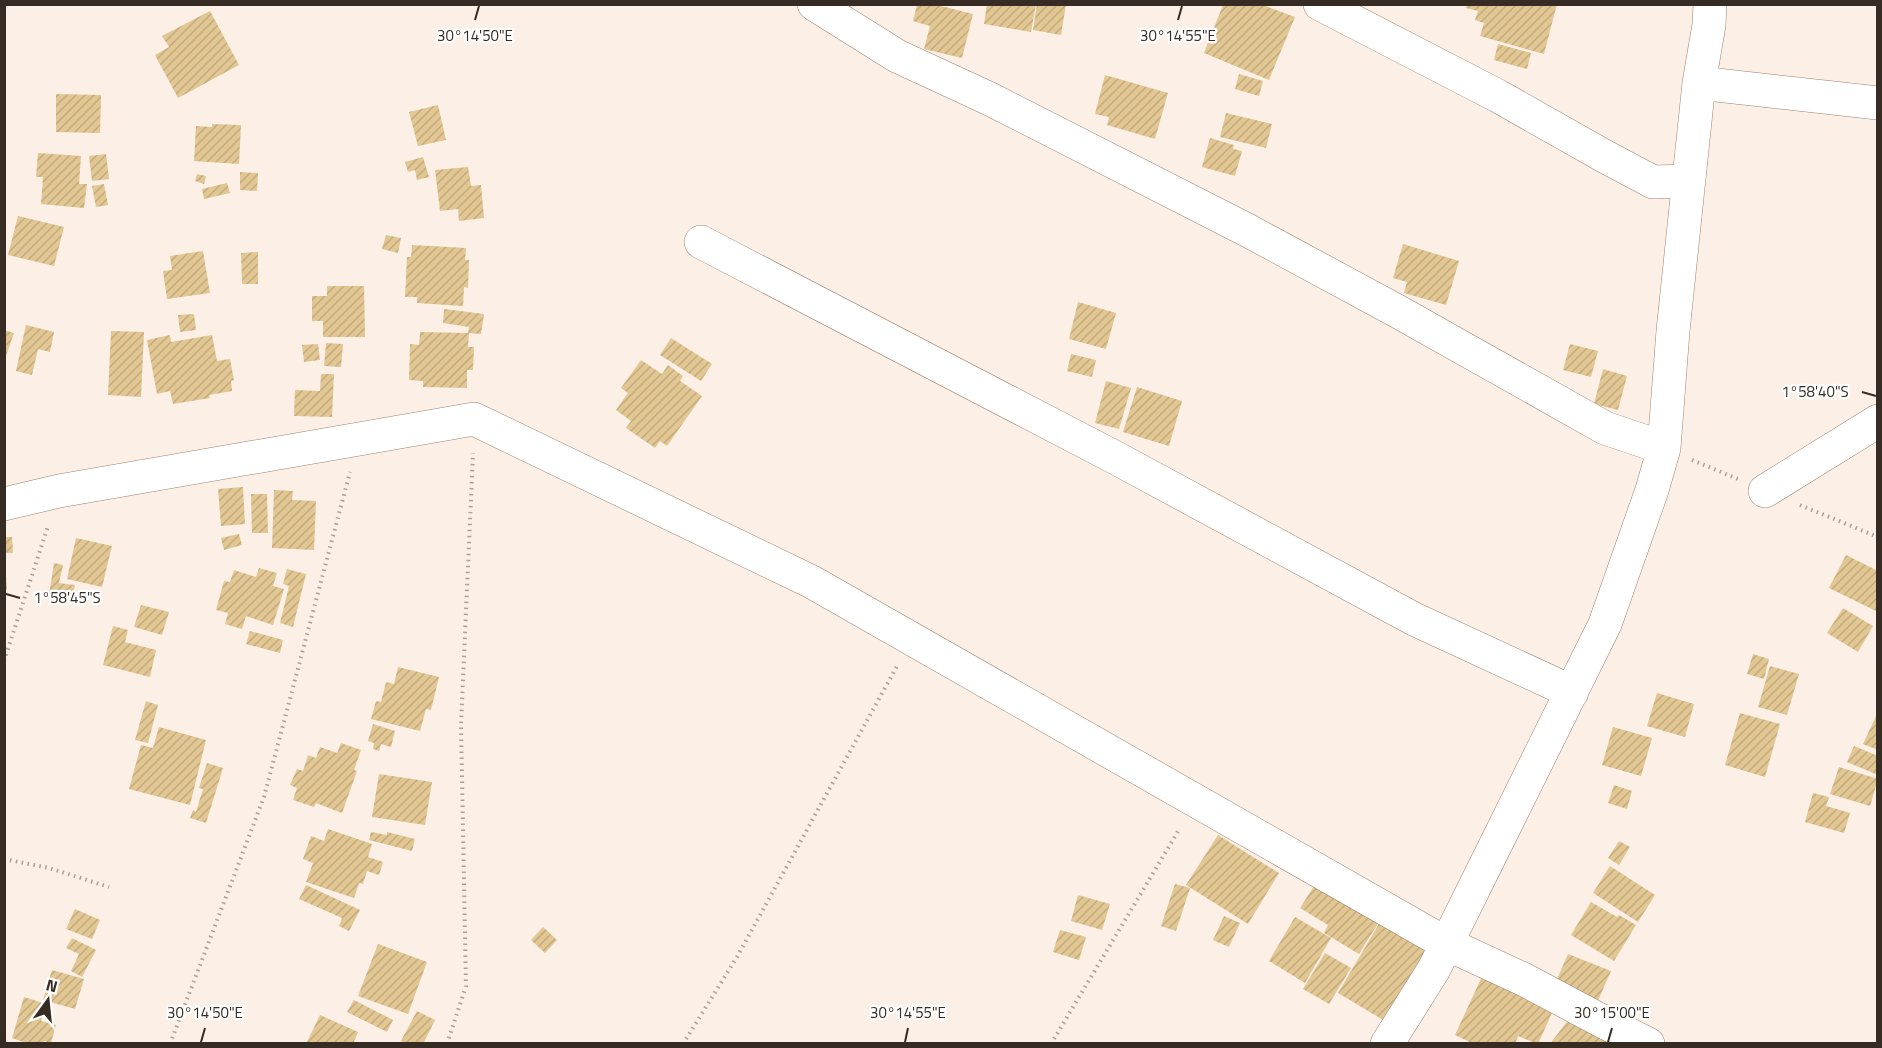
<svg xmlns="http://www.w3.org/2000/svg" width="1882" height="1048" font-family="'Titillium Web',sans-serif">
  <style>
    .building { fill: url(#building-hatch) }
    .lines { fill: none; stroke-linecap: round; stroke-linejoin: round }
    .minor-casing { stroke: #9e8371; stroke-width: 34 }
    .path { stroke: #ab9f96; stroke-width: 4; stroke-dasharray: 1.5 4.5; stroke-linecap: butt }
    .minor { stroke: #fff; stroke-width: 33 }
    .ticks { fill: none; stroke: #372c24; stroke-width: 2 }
    .ticks-label { font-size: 15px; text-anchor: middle; fill: #372c24; stroke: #fefefe; stroke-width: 4.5; stroke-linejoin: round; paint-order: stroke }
  </style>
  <defs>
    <pattern id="building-hatch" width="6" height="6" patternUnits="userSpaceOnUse" patternTransform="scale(1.5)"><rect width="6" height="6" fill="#e2c793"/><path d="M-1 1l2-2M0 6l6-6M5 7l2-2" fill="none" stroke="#c2ab7f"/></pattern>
  </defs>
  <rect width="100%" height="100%" fill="#fbefe6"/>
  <path class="building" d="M987 4H1036L1031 32 984 24Z
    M1037 4H1066L1061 35 1033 30Z
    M1467 4H1557L1544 54 1480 36 1484 23 1475 20 1478 11 1466 8Z
    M917 5H937L973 14 962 58 924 49 930 26 913 21Z
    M1223 5H1263L1295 17 1269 80 1204 53Z
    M210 11 239 65 178 98 155 55 169 47 162 36Z
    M1498 44 1531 53 1527 69 1494 60Z
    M1239 74 1263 81 1259 96 1235 89Z
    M1105 75 1168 93 1155 139 1107 125 1109 117 1095 114Z
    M56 94 101 95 100 133 56 132Z
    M438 105 446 140 418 146 409 112Z
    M1226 113 1272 124 1266 148 1220 137Z
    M212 124 241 125 239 164 194 161 196 126 212 127Z
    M1210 138 1234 145 1233 149 1242 151 1235 176 1202 167Z
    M38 153 81 156 79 184H87L84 208 41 204 43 177H36Z
    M106 154 109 179 92 181 89 156Z
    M423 157 429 177 417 180 415 170 408 172 405 162Z
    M468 167 471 186 481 185 484 218 459 221 458 209 440 211 435 170Z
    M240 172 258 173 257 191 240 190Z
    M197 174 206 176 204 184 195 181Z
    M227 183 230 193 204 199 202 189Z
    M104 184 108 205 96 207 92 186Z
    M18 216 64 227 54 266 8 255Z
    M386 235 401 238 398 253 382 249Z
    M1403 244 1459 261 1446 305 1404 293 1407 282 1393 278Z
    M412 245 466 248 465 260H469L468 288 464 287 463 306 417 303V297H405L407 257H411Z
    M203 251 210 293 167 299 163 271 172 270 170 256Z
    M258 252V284H242L241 253Z
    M327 286H364L365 337H323V321H312V296H327Z
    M1078 302 1116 313 1106 349 1069 339Z
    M444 309 484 314 481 334 468 333 469 327 443 323Z
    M194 314 196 330 180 332 178 315Z
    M26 325 54 332 50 352 38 349 32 375 16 371Z
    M4 330 14 333 5 359H4Z
    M111 331 144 332 141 397 108 395Z
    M420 332 469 333 468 347H474L473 370H467V388L423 387V381L409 380 410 344 419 345Z
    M170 335 171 342 212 335 217 361 230 359 234 380 231 381 232 391 209 395 210 398 173 404 170 391 157 394 147 340Z
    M671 338 712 364 701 381 660 355Z
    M326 343 343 344 341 367 324 366Z
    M318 344 320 360 304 362 302 345Z
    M1570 344 1598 351 1591 377 1563 370Z
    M1071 354 1096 360 1092 377 1067 371Z
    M641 360 662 374 668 365 683 376 680 381 702 396 667 446 660 441 655 448 626 428 631 421 616 410 628 393 621 388Z
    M1603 369 1627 376 1618 410 1594 404Z
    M321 374H334L332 417 294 416 295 390 320 391Z
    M1106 381 1131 388 1119 429 1095 423Z
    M1137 387 1182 401 1169 446 1123 432Z
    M243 487 245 524 221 526 218 489Z
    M274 490 293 491 292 500 316 501 314 550 272 548Z
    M251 494H267L268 533H252Z
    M239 534 242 545 224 550 221 538Z
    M4 537H12L13 553H4Z
    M76 538 112 546 102 587 67 579Z
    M1846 555 1878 571 1876 611 1829 588Z
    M54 563 63 565 59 583 75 585 72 599 49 595Z
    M259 568 277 573 273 586 284 589 273 625 246 616 242 629 225 624 228 613 216 610 224 581 230 582 234 570 256 577Z
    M287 569 306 574 293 627 280 623 289 586 283 584Z
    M4 575H6L7 590H4Z
    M141 605 169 612 162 635 134 627Z
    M1843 608 1873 626 1858 652 1827 633Z
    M113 626 128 630 125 642 156 650 150 677 103 665Z
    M250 631 283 640 280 653 246 644Z
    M1753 654 1769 659 1764 679 1747 674Z
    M1770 666 1799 674 1787 715 1758 707Z
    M398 667 439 677 431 710 426 709 420 731 371 719 376 701 381 702 386 682 394 684Z
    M1657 693 1694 704 1685 737 1647 726Z
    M146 701 158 705 148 743 135 740Z
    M1878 712V750L1863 744Z
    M1740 713 1780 724 1765 777 1725 765Z
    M373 724 395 731 391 747 381 744 379 751 373 749 374 743 368 741Z
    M159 727 206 740 190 805 129 789 141 745 153 748Z
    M1613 727 1652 738 1641 776 1602 765Z
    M341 743 361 750 354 770 357 771 342 813 316 803 314 807 293 800 297 788 290 785 297 769 303 771 308 755 316 758 320 747 337 753Z
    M1854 746 1878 756V775L1847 762Z
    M207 763 223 768 206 823 190 818 193 810 196 812 203 789 199 788Z
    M1839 767 1878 779 1870 806 1830 794Z
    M379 774 432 782 425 825 372 817Z
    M1614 785 1632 791 1627 809 1608 803Z
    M1813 793 1829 797 1826 806 1850 813 1844 833 1805 822Z
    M328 829 372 844 368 857 383 862 379 875 367 871 363 884 359 883 354 898 306 882 313 863 303 859 311 836 324 841Z
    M371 832 387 835V832L415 839 412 851 369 840Z
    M1218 835 1279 873 1248 924 1186 885Z
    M1619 841 1630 847 1619 865 1608 858Z
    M1610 866 1655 895 1638 922 1593 893Z
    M1175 884 1190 888 1176 931 1161 926Z
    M306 885 360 910 349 931 339 926 342 918 299 899Z
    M1314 886 1382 917 1359 954 1324 933 1328 925 1300 908Z
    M1078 895 1110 904 1102 930 1071 921Z
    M1591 902 1617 917 1619 915 1636 925 1614 961 1571 935Z
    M75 909 100 920 92 939 66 929Z
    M1224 916 1240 923 1229 947 1213 940Z
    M1295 917 1331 938 1305 983 1269 961Z
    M1383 917 1430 945 1385 1021 1338 993Z
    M543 927 557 940 545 953 531 940Z
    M1060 930 1086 937 1079 960 1053 952Z
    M72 938 96 950 82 977 71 971 79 954 66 948Z
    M378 944 427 962 408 1014 358 996Z
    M1325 953 1351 968 1329 1004 1303 989Z
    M1568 954 1611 971 1597 1003 1555 984Z
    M52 970 84 979 75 1009 43 1000Z
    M1485 970 1556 1004 1538 1044 1518 1036 1515 1044H1474L1455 1035Z
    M24 997 46 1004 41 1021 56 1025 51 1043 44 1041 43 1044H29L12 1038Z
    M354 1000 393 1020 387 1032 347 1012Z
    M417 1011 435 1020 423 1044H405L401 1041Z
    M1575 1011 1617 1044H1550Z
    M320 1015 358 1032 353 1044H306Z"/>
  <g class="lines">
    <g class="minor-casing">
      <path id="minor" d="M814 4 897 56 990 99 1247 230 1397 311 1605 428 1664 448
        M1320 4 1498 96 1604 156 1653 182 1689 181
        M1699 83 1878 103
        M701 242 1116 458 1414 619 1572 692
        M1765 491 1878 421
        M4 504 59 491 474 419 812 582 1447 944 1525 980 1598 1019 1648 1044
        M1387 1044 1434 969 1605 624 1652 490 1664 448 1673 331 1699 83 1709 25 1710 4"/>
    </g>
    <path class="path" d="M1692 460 1738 479
      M1800 505 1878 537
      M4 661 48 526
      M4 859 49 868 109 887
      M170 1044 264 797 350 472
      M447 1044 466 986 461 725 473 453
      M683 1044 737 957 897 666
      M1051 1044 1180 828"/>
    <use href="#minor" class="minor"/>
  </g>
  <path class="ticks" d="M475 20 479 6M1178 20 1182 6M1862 392 1876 396M6 594 20 598M201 1042 205 1028M905 1042 908 1028M1608 1042 1612 1028"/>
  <g class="ticks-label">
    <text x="475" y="41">30°14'50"E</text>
    <text x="1178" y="41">30°14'55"E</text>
    <text x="1815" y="397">1°58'40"S</text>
    <text x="67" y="603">1°58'45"S</text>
    <text x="205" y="1018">30°14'50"E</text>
    <text x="908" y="1018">30°14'55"E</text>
    <text x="1612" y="1018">30°15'00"E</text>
  </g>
  <rect width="1882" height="1048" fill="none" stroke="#372c24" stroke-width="12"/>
  <g transform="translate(48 1000) rotate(15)" stroke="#fefefe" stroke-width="4.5" paint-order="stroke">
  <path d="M0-4.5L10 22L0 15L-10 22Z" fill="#372c24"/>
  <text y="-9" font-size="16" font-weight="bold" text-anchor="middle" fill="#372c24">N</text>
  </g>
</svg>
